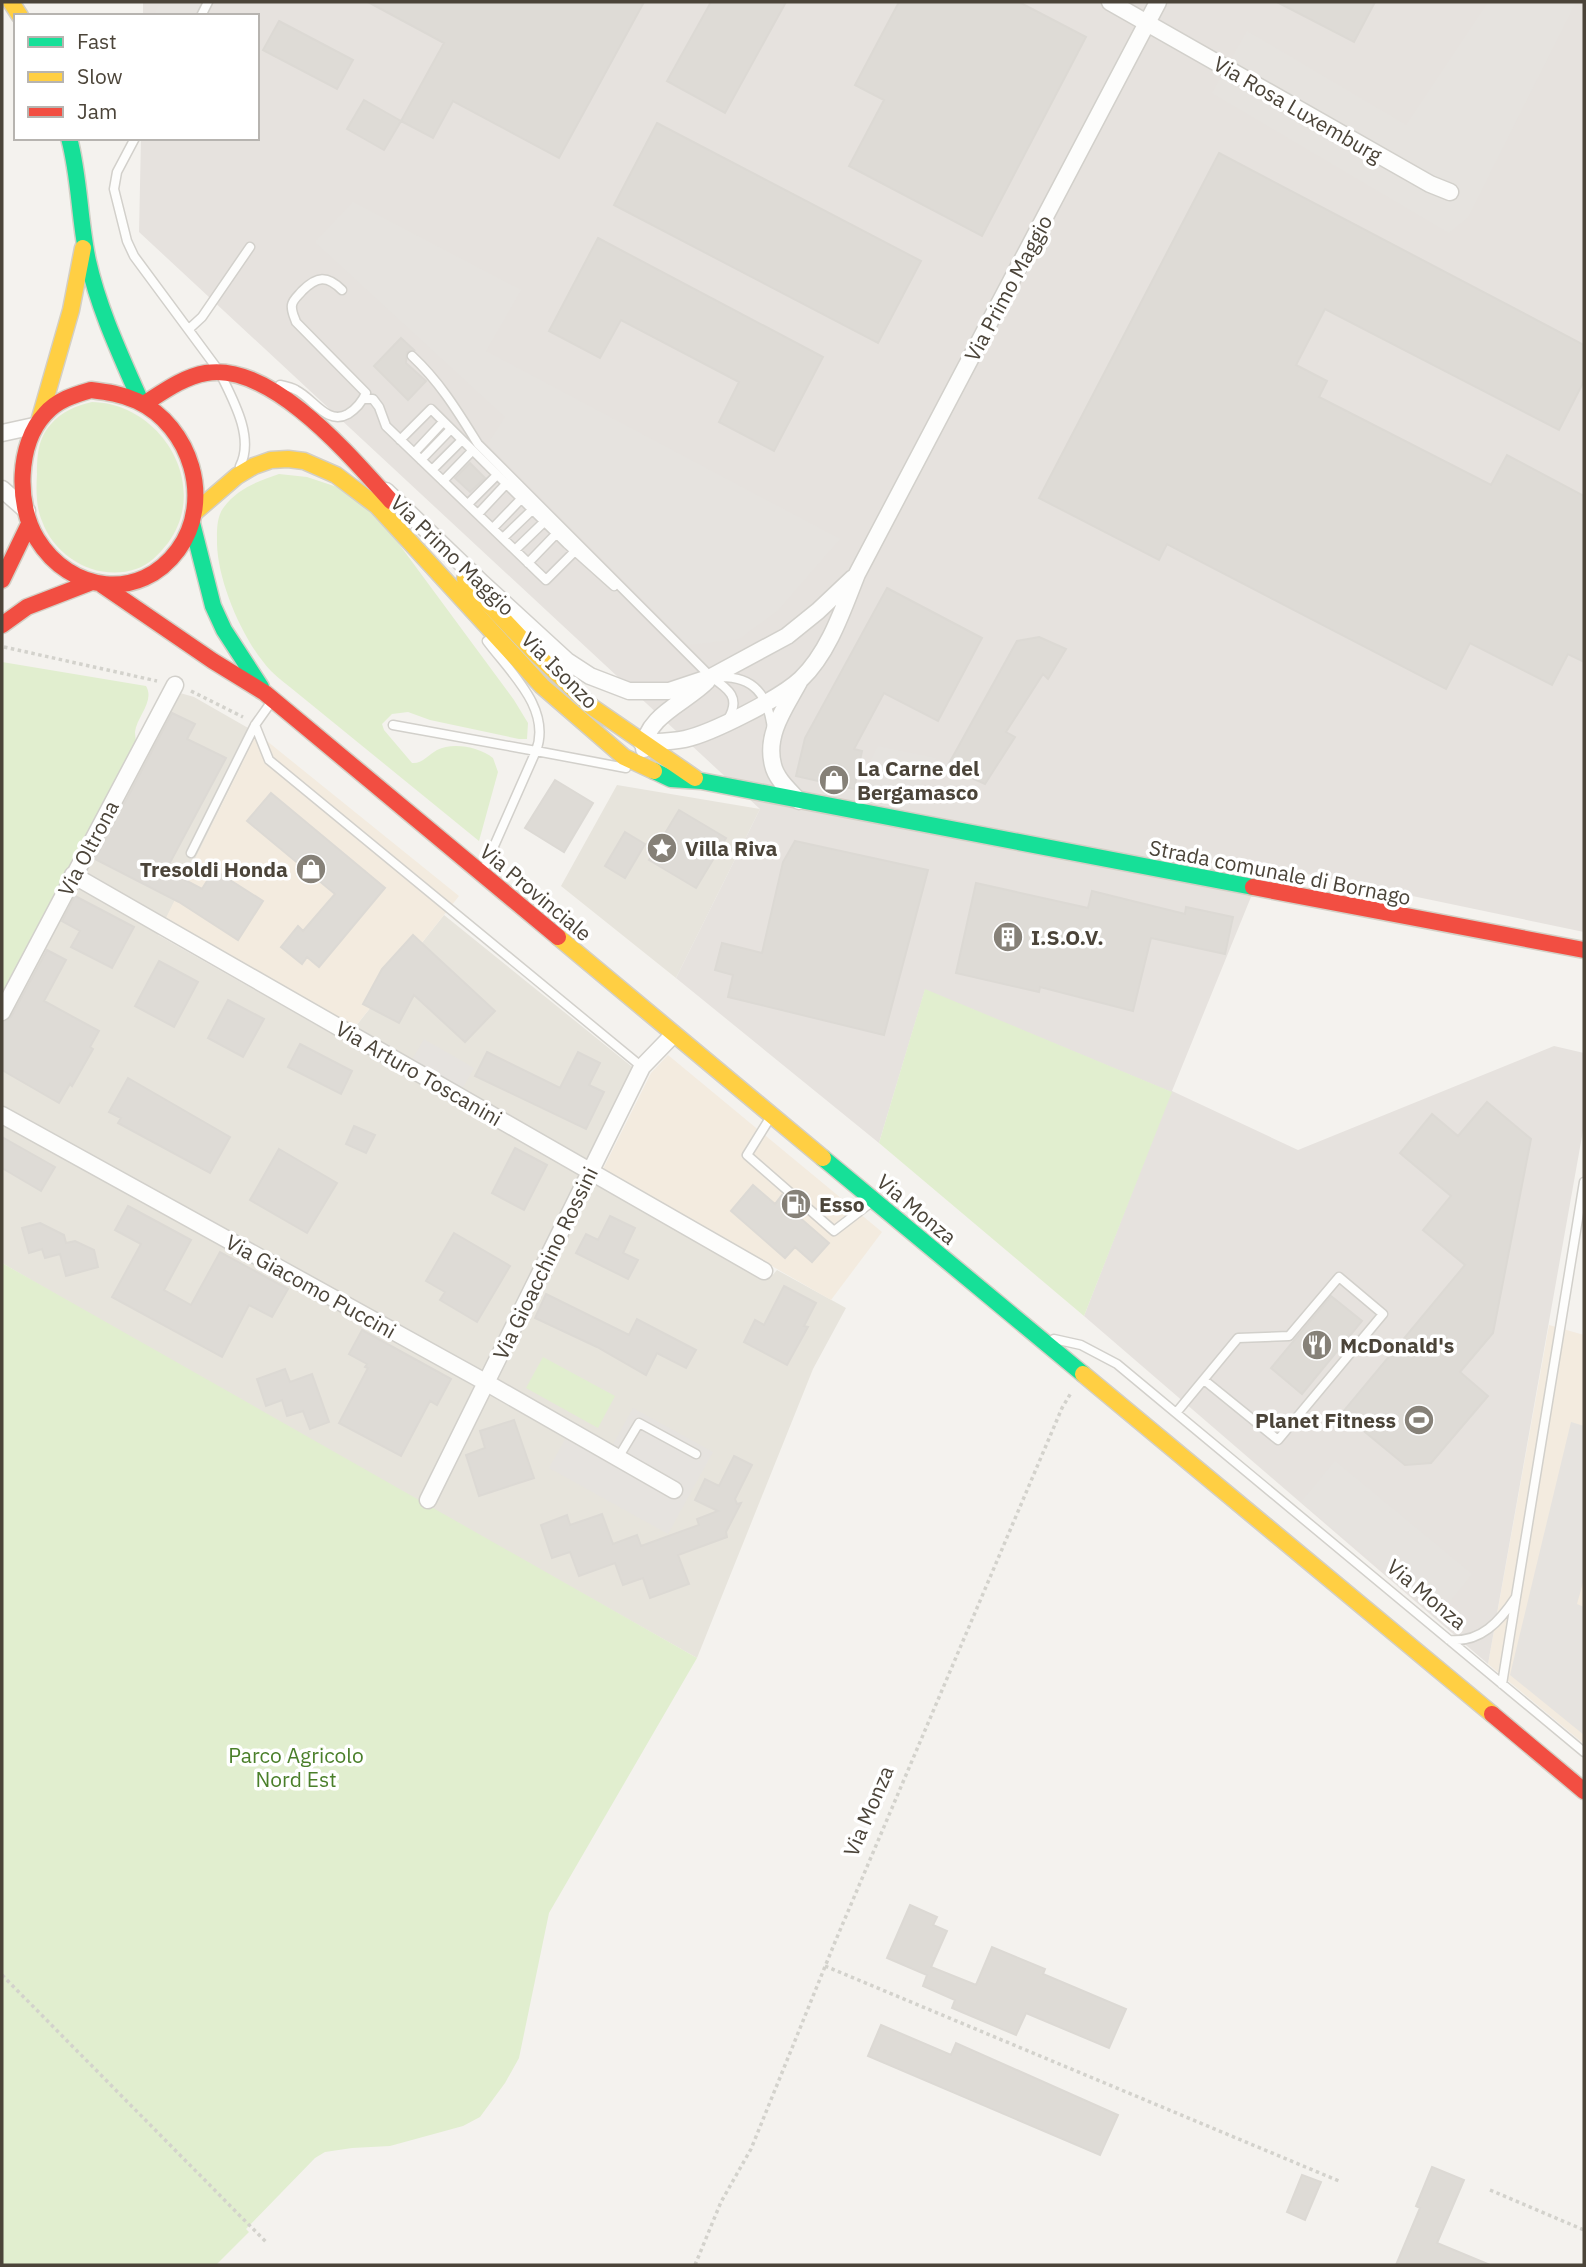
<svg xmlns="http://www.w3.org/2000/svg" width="1586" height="2267" font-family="'IBM Plex Sans',sans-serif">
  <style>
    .residential { fill: #e7e4dc }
    .commercial { fill: #f3ebdf }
    .industrial { fill: #e6e2de }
    .green { fill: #e1eecf }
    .parking { fill: #e6e3df }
    .building { fill: #dedbd6; stroke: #dcd9d4; stroke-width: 2 }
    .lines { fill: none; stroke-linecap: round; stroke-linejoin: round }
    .lane-casing { stroke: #d2d0cb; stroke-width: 11 }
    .street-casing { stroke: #d2d0cb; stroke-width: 19 }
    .fast-casing { stroke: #d3cfc5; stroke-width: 19 }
    .slow-casing { stroke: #d3cfc5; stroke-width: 19 }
    .jam-casing { stroke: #d3cfc5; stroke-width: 19 }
    .path { stroke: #d3d2cc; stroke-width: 3.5; stroke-dasharray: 3.5 3.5; stroke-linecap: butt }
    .lane { stroke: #fdfdfc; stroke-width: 8 }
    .street { stroke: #fdfdfc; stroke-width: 16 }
    .fast { stroke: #16e098; stroke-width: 16 }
    .slow { stroke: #ffcf43; stroke-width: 16 }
    .jam { stroke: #f24e42; stroke-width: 16 }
    .labels { text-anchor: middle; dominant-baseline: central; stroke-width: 7; stroke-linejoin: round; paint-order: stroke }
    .street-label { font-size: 21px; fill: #4b4439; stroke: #fff }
    .poi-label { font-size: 21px; font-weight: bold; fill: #4b4439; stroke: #fff; text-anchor: start }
    .park-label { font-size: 21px; fill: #4a7f2a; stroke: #fff }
  </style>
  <rect width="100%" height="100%" fill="#f4f2ee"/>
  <path class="residential" d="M166 689 194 697 257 733 158 935 344 1041 444 915 636 1070 581 1174 769 1279 777 1270 846 1308 813 1369 697 1658 184 1369 2 1263V1002Z
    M617 785 760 809 676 978 561 886Z"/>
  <path class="commercial" d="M257 733 459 896 355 1027 165 920Z
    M668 1055 882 1232 831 1300 603 1169 651 1073Z
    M1549 1325 1584 1335V1744L1488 1664Z"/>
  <path class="industrial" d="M143 2H1584V932L1264 865 1172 1091 1298 1150 1554 1046 1584 1053V1125L1488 1664 1084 1316 1171 1092 925 990 879 1143 676 978 760 809 139 232 141 138H257V16H143Z"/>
  <path class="green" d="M92 402C160 403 211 484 168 543 159 554 149 565 136 569 98 582 55 558 42 521 36 507 36 489 37 474 37 456 38 438 51 424 62 411 76 406 92 402Z
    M279 474 307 477 337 487 360 502 396 540 514 700 528 723 527 739H519L430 720 408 712 392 714 382 724 384 730 412 763C422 764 428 755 437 750 453 742 479 747 493 758L498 772 479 841 296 692C288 685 279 679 271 671 244 643 218 583 217 544 217 532 216 517 224 507 237 489 258 481 279 474Z
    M2 662 146 686C155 701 137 716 135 732 135 734 136 743 137 744L2 1002Z
    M925 989 1172 1092 1084 1316 879 1143Z
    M2 1263 697 1658 549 1913 519 2058 505 2083 480 2117 463 2126 390 2146 352 2148 325 2152 315 2158 246 2229 249 2232 216 2265H2Z
    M543 1357 615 1396 598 1428 526 1388Z"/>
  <path class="parking" d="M161 2H208L201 16H153Z
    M1488 2H1576L1468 217 1449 233 1212 93 1247 31 1406 125Z
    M353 202 521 290 486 351 840 539 778 610 739 639 689 645 488 444 505 417 315 242Z
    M878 746 936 758 913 798 857 787Z
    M424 1039 474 1068 458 1096 408 1067Z
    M633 1408 713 1452 668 1534 549 1468 572 1427 611 1448Z
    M1571 1422 1584 1426V1579L1577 1604 1584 1607V1735L1510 1675Z
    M1335 1461 1472 1574 1438 1616 1301 1502Z"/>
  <path class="building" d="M368 2H644L559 158 453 101 433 138 401 121 444 43Z
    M711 2H786L725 113 667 81Z
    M899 2H1019L1086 37 982 236 849 166 884 100 855 85Z
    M1277 2H1375L1354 42Z
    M279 21 353 60 337 89 263 50Z
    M364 100 401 121 384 150 347 129Z
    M657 123 921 261 878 343 614 205Z
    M1219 153 1584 345V381L1559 430 1325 309 1296 365 1327 381 1319 397 1491 485 1507 455 1584 496V662L1568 654 1552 685 1470 643 1446 689 1167 544 1159 560 1039 498Z
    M598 238 823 357 774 451 719 422 739 382 621 320 600 358 549 331Z
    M401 338 414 350 407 352 406 363 426 381 408 400 374 366Z
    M470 463 485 478 470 492 455 478Z
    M887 588 982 638 938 721 884 693 854 749 862 751 854 789 796 776 805 738Z
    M1039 637 1066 649 1048 679 1043 674 1006 732 1015 737 985 784 947 767 1017 641Z
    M172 713 195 724 187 739 226 758 166 870 202 889 214 870 263 901 238 940 179 902 95 859Z
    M555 780 593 803 564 852 525 828Z
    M271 793 385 888 319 967 307 957 302 964 281 947 298 926 303 931 335 894 247 821Z
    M679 810 726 838 696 888 649 860Z
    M625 832 645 844 625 878 605 866Z
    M795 841 928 870 884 1035 728 997 733 975 715 970 722 943 762 953 783 862Z
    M976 883 1088 908 1092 891 1185 914 1186 907 1233 917 1225 954 1151 938 1133 1011 1040 987 1039 992 956 973Z
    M75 896 134 927 112 968 71 947 80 931 62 921Z
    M413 935 495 1011 465 1042 414 995 399 1023 363 1004 382 969Z
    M47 950 66 960 44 1001 99 1031 90 1047 93 1049 72 1086 70 1084 59 1103 2 1070V1022L11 1017Z
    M159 961 198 982 174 1027 135 1006Z
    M228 1000 264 1019 243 1057 208 1038Z
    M300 1044 352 1071 341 1094 288 1067Z
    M487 1052 560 1088 578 1052 600 1063 589 1085 604 1092 586 1129 475 1076Z
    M128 1078 230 1137 210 1173 118 1123 121 1118 109 1112Z
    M1487 1102 1531 1139 1493 1333 1460 1372 1488 1396 1431 1463 1405 1465 1342 1413 1465 1265 1423 1230 1451 1196 1400 1153 1432 1114 1458 1136Z
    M354 1126 375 1135 366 1153 346 1144Z
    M2 1137 55 1167 41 1191 2 1168Z
    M515 1148 547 1165 524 1210 492 1193Z
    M279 1149 337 1183 307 1233 250 1200Z
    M753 1185 775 1204 782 1195 803 1213 799 1217 829 1243 812 1262 795 1247 785 1258 731 1211Z
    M128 1206 191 1240 164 1290 191 1305 220 1252 288 1289 272 1317 249 1305 222 1357 112 1297 141 1244 115 1230Z
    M610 1216 635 1228 623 1253 638 1260 628 1279 576 1253 586 1234 598 1240Z
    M40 1223 64 1235 66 1243 75 1241 94 1250 98 1267 66 1276 60 1254 45 1258 42 1249 29 1253 22 1228Z
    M454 1233 510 1266 477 1322 440 1300 445 1292 426 1281Z
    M784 1286 816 1303 804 1326 808 1327 787 1365 744 1342 755 1320 764 1325Z
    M546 1294 629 1335 637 1319 696 1350 686 1368 657 1353 646 1375 597 1347 535 1318Z
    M1331 1296 1362 1321 1302 1394 1271 1368Z
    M362 1330 451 1379 437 1405 430 1401 401 1456 339 1423 368 1368 365 1367 367 1364 349 1354Z
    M285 1369 290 1382 312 1374 329 1422 310 1429 303 1411 287 1416 282 1400 266 1406 257 1379Z
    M514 1420 534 1478 479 1496 466 1455 485 1448 480 1431Z
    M734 1456 752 1465 735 1499 737 1504 741 1503 726 1532 727 1537 678 1555 689 1584 650 1598 643 1578 623 1585 615 1563 579 1576 570 1552 552 1558 541 1525 567 1515 570 1525 602 1514 613 1544 637 1535 641 1546 699 1525 697 1519 718 1511 695 1500 705 1479 719 1486Z
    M910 1905 937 1917 933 1925 947 1931 931 1967 976 1985 992 1947 1045 1969 1043 1974 1126 2009 1109 2048 1026 2013 1016 2035 952 2008 955 2000 923 1986 927 1975 887 1958Z
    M881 2025 951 2055 956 2043 1118 2115 1100 2155 868 2056Z
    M1432 2167 1464 2180 1437 2243 1490 2265H1396L1420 2208 1416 2206Z
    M1302 2175 1321 2182 1305 2220 1287 2212Z"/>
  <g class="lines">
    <g class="lane-casing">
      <path id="lane" d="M201 16 208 2
        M135 138 117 172 114 189 127 241 134 256 219 371C232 398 255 437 240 466
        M189 329 202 317 250 247
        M412 356C440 382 458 412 478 444L711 677C729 689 741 698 728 719
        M280 385C285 386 291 387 296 390 313 398 327 426 348 414 356 409 362 402 366 393L296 322C294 316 291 311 292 305 293 299 299 295 302 291 317 276 327 275 342 290
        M364 399H373L379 407 386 426 546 580 579 547
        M400 440 431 409 567 544 614 586
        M414 453 443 422
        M421 460 451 429
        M432 470 462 440
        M443 481 472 451
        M468 504 497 475
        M478 514 506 484
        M493 528 521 499
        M503 538 532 510
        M515 550 544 522
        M528 563 556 534
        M487 641C510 672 552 709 536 751L626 768
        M719 677C754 676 768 695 772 729
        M255 725 269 760 642 1067
        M393 725 536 751 483 871
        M191 853 255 725 272 701
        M770 1118 747 1155 834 1231 873 1201
        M1054 1339 1081 1345 1117 1364 1584 1752
        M1176 1413 1238 1338 1289 1336 1339 1277 1383 1314 1278 1440 1204 1380
        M618 1458 639 1423 696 1454
        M1516 1597 1584 1182
        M1449 1640C1481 1643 1500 1621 1516 1597L1502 1684"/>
    </g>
    <g class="street-casing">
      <path id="street" d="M1110 2 1430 184 1450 192
        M2 433 34 426
        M2 489 27 511
        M386 491 481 582 567 661 590 676 629 691H669L711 677 787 636 818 611 853 578
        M642 743C656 742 671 742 685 739 712 733 781 698 801 679 829 652 843 609 857 574L1158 2
        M644 749C645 716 687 702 707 681
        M799 801C790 791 776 779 773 765 765 734 785 708 799 682
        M73 875 764 1271
        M2 1012 175 685
        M2 1115 487 1383 674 1490
        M428 1500 642 1067 674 1034"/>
    </g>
    <g class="fast-casing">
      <path id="fast" d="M69 138C80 178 79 220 88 261 99 310 121 356 141 402
        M192 523 213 606 224 630 261 687
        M654 771 671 779 701 781 1253 887
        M823 1158 1083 1374"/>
    </g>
    <g class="slow-casing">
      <path id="slow" d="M11 2 20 16
        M40 418 71 310 83 248
        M194 513 237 476 254 466 271 460 288 459 304 461 336 475 377 506 542 686 624 757 654 771
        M465 579 535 653 592 707 695 778
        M558 937 823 1158
        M1083 1374 1492 1714"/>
    </g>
    <g class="jam-casing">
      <path id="jam" d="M91 390C107 392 122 394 137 401 191 426 214 501 178 550 140 602 70 593 37 539 16 505 17 444 45 414 57 400 74 395 91 390Z
        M144 404C163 392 183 377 206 373 272 362 351 457 391 501
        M2 580 29 524
        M102 585 213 661 265 693 558 937
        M2 625 27 607 92 582
        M1253 887 1584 950
        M1492 1714 1584 1791"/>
    </g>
    <path class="path" d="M4 647 157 681
      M191 691 243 717
      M825 1966 1339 2181
      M2 1975 267 2243
      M1490 2190 1584 2230
      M695 2265 721 2202 751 2149 835 1942 1062 1408 1071 1393"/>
    <use href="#lane" class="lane"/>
    <use href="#street" class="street"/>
    <use href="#fast" class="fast"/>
    <use href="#slow" class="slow"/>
    <use href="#jam" class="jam"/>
  </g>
  <defs>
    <g id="shop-disc" transform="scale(1.575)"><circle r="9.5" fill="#868178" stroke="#fff"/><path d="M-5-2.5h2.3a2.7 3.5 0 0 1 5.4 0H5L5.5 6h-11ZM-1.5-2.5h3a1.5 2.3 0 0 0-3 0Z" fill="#fff"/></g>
    <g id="sight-disc" transform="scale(1.575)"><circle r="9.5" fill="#868178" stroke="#fff"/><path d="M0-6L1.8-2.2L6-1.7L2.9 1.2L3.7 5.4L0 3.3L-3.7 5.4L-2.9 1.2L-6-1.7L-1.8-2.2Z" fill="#fff"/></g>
    <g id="building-disc" transform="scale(1.575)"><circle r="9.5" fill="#868178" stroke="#fff"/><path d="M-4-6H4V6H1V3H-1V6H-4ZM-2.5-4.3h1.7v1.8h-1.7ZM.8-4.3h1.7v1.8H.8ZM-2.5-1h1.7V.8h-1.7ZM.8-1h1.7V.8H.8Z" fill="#fff"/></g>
    <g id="fuel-disc" transform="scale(1.575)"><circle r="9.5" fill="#868178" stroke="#fff"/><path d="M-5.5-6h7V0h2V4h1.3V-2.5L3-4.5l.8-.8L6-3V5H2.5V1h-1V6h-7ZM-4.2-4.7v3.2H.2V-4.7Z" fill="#fff"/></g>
    <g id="restaurant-disc" transform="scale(1.575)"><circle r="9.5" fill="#868178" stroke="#fff"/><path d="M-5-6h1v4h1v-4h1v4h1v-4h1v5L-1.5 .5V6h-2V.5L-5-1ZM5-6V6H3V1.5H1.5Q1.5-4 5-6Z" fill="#fff"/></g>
    <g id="stadium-disc" transform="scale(1.575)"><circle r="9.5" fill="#868178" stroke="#fff"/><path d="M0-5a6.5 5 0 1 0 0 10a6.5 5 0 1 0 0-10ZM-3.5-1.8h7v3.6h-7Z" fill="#fff"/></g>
  </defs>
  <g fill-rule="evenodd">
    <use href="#shop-disc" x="834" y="780"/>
    <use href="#sight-disc" x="662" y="848"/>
    <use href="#shop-disc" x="311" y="869"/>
    <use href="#building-disc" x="1008" y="937"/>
    <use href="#fuel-disc" x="796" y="1204"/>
    <use href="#restaurant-disc" x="1317" y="1345"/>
    <use href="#stadium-disc" x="1419" y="1420"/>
  </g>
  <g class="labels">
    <g class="street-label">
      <text transform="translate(1298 109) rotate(30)">Via Rosa Luxemburg</text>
      <text transform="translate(1008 288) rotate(-62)">Via Primo Maggio</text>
      <text transform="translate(453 555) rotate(44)">Via Primo Maggio</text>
      <text transform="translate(560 670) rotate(45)">Via Isonzo</text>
      <text transform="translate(88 848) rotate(-62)">Via Oltrona</text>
      <text transform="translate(1280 872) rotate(11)">Strada comunale di Bornago</text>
      <text transform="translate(536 892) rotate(40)">Via Provinciale</text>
      <text transform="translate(419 1073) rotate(30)">Via Arturo Toscanini</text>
      <text transform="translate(917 1209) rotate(40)">Via Monza</text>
      <text transform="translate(545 1263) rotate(-64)">Via Gioacchino Rossini</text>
      <text transform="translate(311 1286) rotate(29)">Via Giacomo Puccini</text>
      <text transform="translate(1427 1594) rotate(40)">Via Monza</text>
      <text transform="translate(868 1811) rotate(-67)">Via Monza</text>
    </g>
    <g class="poi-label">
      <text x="857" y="768">La Carne del<tspan x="857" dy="24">Bergamasco</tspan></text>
      <text x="685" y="848">Villa Riva</text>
      <text x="288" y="869" text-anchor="end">Tresoldi Honda</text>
      <text x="1031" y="937">I.S.O.V.</text>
      <text x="819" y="1204">Esso</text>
      <text x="1340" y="1345">McDonald's</text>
      <text x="1396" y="1420" text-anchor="end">Planet Fitness</text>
    </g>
    <g class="park-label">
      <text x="296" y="1755">Parco Agricolo<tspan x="296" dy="24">Nord Est</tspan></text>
    </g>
  </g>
  <rect width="1586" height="2267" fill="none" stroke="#4b4439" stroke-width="7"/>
  <rect x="14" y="14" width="245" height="126" fill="#ffffff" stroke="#b7b4b0" stroke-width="2"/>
  <rect x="28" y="37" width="35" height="10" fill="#16e098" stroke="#b7b4b0" stroke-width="2"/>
  <text x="77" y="49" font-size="21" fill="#4b4439">Fast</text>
  <rect x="28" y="72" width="35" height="10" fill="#ffcf43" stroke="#b7b4b0" stroke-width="2"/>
  <text x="77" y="84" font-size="21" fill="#4b4439">Slow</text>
  <rect x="28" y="107" width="35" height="10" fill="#f24e42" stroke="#b7b4b0" stroke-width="2"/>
  <text x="77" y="119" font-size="21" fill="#4b4439">Jam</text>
</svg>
